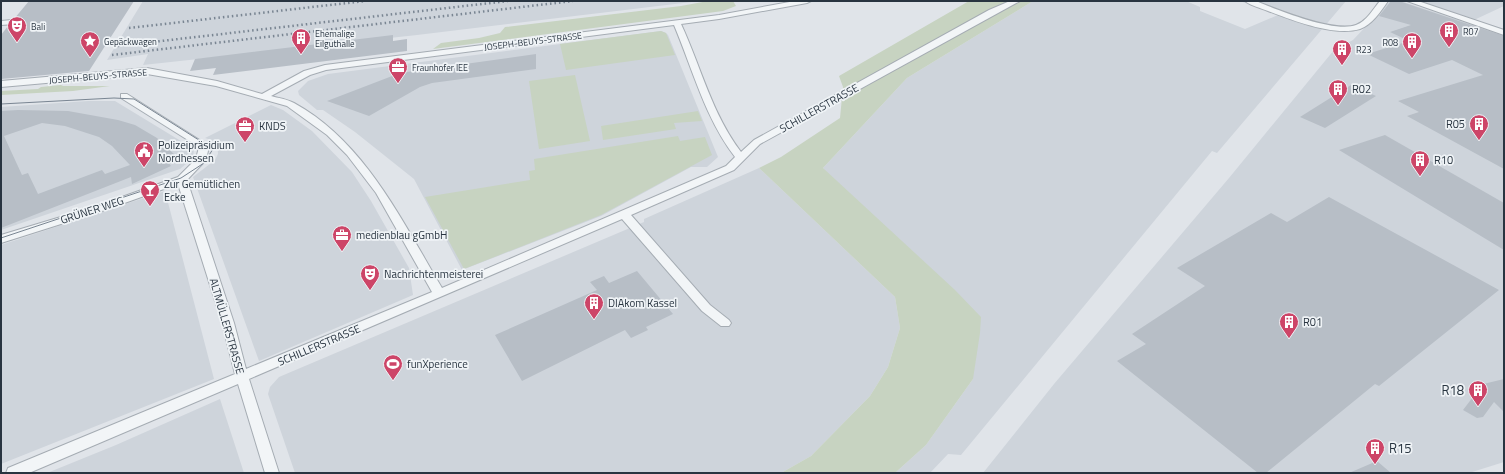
<svg xmlns="http://www.w3.org/2000/svg" width="1505" height="474" font-family="'Titillium Web',sans-serif">
  <style>
    .built { fill: #ced4db }
    .green { fill: #c7d3c1 }
    .building { fill: #b7bec6; fill-rule: evenodd }
    .lines { fill: none; stroke-linecap: round; stroke-linejoin: round }
    .street-casing { stroke: #a5acb3; stroke-width: 2 }
    .street { fill: #f2f5f7; fill-rule: evenodd }
    .tram { stroke: #798592; stroke-width: 1 }
    .rail { stroke: #798592; stroke-width: 2.5; stroke-dasharray: 1.5 3; stroke-linecap: butt }
    .labels { text-anchor: middle; dominant-baseline: central; stroke-width: 3.5; stroke-linejoin: round; paint-order: stroke }
    .far-poi-label { font-size: 9px; fill: #283440; stroke: #eff3f6; text-anchor: start }
    .far-street-label { font-size: 9px; fill: #283440; stroke: #eff3f6 }
    .poi-label { font-size: 11px; fill: #283440; stroke: #eff3f6; text-anchor: start }
    .street-label { font-size: 11px; fill: #283440; stroke: #eff3f6 }
    .near-poi-label { font-size: 13px; fill: #283440; stroke: #eff3f6; text-anchor: end }
  </style>
  <rect width="100%" height="100%" fill="#e0e4e9"/>
  <path class="built" d="M143 1H700L417 35 143 65 148 54 107 60Z
    M1033 1H1186L1200 7V11L1245 29 1278 15 1240 1H1346L1217 153 1212 151 961 455 948 454 930 473H895L926 445 973 379 823 168 907 78Z
    M1390 1H1401L1504 35V462L1469 473H983L1054 384 1229 178 1334 50 1353 40Z
    M1417 1H1504V6L1474 20Z
    M661 31 666 33 668 35 718 157 707 167H691L601 216 462 270 414 179 355 132 323 110H317L299 95 298 91 308 81 328 74Z
    M88 101H115L194 149 193 158 180 169 1 230V107Z
    M271 105 283 110 312 131 352 172 371 201 409 268 413 295 259 361 193 177 215 160 218 154 217 142 205 138Z
    M759 168 895 297 900 328 888 367 870 396 811 456 781 473H295L268 394 270 387 279 377 644 222V219Z
    M165 191 214 379 1 464V245Z
    M220 399 244 473H47L116 445Z"/>
  <path class="green" d="M708 1H733L736 6 723 11 433 49 441 43 479 38 500 33 505 27 681 6Z
    M969 1H1033L907 78 823 168 955 290 981 317 980 333 973 379 926 445 895 473H781L811 456 870 396 888 367 900 328 895 297 759 168 781 157 840 118 843 87 839 76Z
    M661 31 666 33 675 55 566 70 560 44Z
    M575 75 590 141 539 149 529 81Z
    M61 85 63 86H110L73 91 1 95V91L38 89 41 87Z
    M698 111 702 121 674 123 676 129 603 140 601 126Z
    M678 136 680 141 705 137 712 155 601 215 464 269 425 197 530 180 529 171 535 170 534 159Z"/>
  <path class="building" d="M29 1H134L89 71 1 79V35L8 26 16 25 17 22 14 19Z
    M1391 1H1399L1504 36V169L1407 116 1419 112 1398 101 1483 75 1452 60 1409 74 1367 54 1409 41 1390 32 1411 25 1379 16Z
    M393 35V41L407 39V51L213 75 216 68 190 71 195 59Z
    M536 54V69L432 83 420 87 369 116 327 101 400 73Z
    M1351 85 1376 96 1325 128 1300 117Z
    M18 110 68 111 118 120 135 125 157 138 177 157 167 161 171 166 132 184 131 177 1 228V111ZM42 123 65 126 99 137 112 146 130 165 105 174 102 170 38 194 28 173 22 175 4 136Z
    M1385 135 1504 203V250L1339 150Z
    M1329 197 1499 290 1379 386 1375 384 1266 473H1258L1117 361 1146 344 1132 334 1205 286 1177 268 1271 213 1287 222Z
    M637 271 673 314 646 327 648 330 631 338 625 330 522 381 495 335 597 290 590 282 604 276 609 283Z
    M1504 379V412L1494 402 1483 417 1477 418 1463 410 1479 389 1475 386Z
    M1377 461 1391 473H1349Z"/>
  <g class="lines">
    <g class="street-casing">
      <path id="street" d="M795 1H811L807 3 719 19 681 24C701 67 712 114 741 152L754 140 989 10 1010 1H1020L760 144 734 170 631 215 710 305 729 320 731 323 729 326H721L702 311 622 219 249 379 279 473H265L238 384 29 473H6L8 468 235 374 222 323 178 184 102 211 1 243V235L94 207 178 177 196 159 199 147 121 98V94H127L209 146 206 160 187 180 234 323 246 369 432 292 376 193 347 155 327 135 287 106 216 86 147 74 1 87V81L147 68 217 81 262 94 304 71 325 65 719 15ZM674 25C693 70 705 118 735 157L726 166 442 288C402 221 365 142 294 103 287 99 278 98 271 96L310 75 326 70Z
        M1245 1H1256C1278 10 1334 33 1356 25 1367 21 1373 9 1380 1H1388C1381 11 1372 25 1360 29 1334 37 1292 20 1268 11 1261 8 1251 6 1245 1Z
        M1407 1H1418L1504 30V35Z
        M12 20 16 22 15 24 1 25V21Z"/>
    </g>
    <use href="#street" class="street"/>
    <path class="tram" d="M1 104 114 98 134 99 213 149 204 163 181 178 1 238"/>
    <path class="rail" d="M129 28 365 1
      M118 46 508 1
      M112 55 573 1"/>
  </g>
  <defs>
    <g id="theatre-pin" transform="scale(1)"><path d="M0 17L-7.5 6A9.5 9.5 0 1 1 7.5 6Z" fill="#cd4568" stroke="#eff3f6"/><path d="M-5-5.5Q0-4 5-5.5V0Q5 5 0 6Q-5 5-5 0ZM-3.3-2.5H-1v1.5H-3.3ZM1-2.5H3.3v1.5H1ZM-2.8 1Q0 5.5 2.8 1Z" fill="#fff"/></g>
    <g id="building-pin" transform="scale(1)"><path d="M0 17L-7.5 6A9.5 9.5 0 1 1 7.5 6Z" fill="#cd4568" stroke="#eff3f6"/><path d="M-4-6H4V6H1V3H-1V6H-4ZM-2.5-4.3h1.7v1.8h-1.7ZM.8-4.3h1.7v1.8H.8ZM-2.5-1h1.7V.8h-1.7ZM.8-1h1.7V.8H.8Z" fill="#fff"/></g>
    <g id="sight-pin" transform="scale(1)"><path d="M0 17L-7.5 6A9.5 9.5 0 1 1 7.5 6Z" fill="#cd4568" stroke="#eff3f6"/><path d="M0-6L1.8-2.2L6-1.7L2.9 1.2L3.7 5.4L0 3.3L-3.7 5.4L-2.9 1.2L-6-1.7L-1.8-2.2Z" fill="#fff"/></g>
    <g id="office-pin" transform="scale(1)"><path d="M0 17L-7.5 6A9.5 9.5 0 1 1 7.5 6Z" fill="#cd4568" stroke="#eff3f6"/><path d="M-6-3h4V-5.5h4V-3h4V5H-6ZM-1-4.5V-3h2v-1.5ZM-6 0V1H6V0Z" fill="#fff"/></g>
    <g id="civic-pin" transform="scale(1)"><path d="M0 17L-7.5 6A9.5 9.5 0 1 1 7.5 6Z" fill="#cd4568" stroke="#eff3f6"/><path d="M-.6-6.5H3V-4.5H.6V-3L4-1V1h2V6H-6V1h2V-1L-.6-3ZM-1.2 2.5V6h2.4V2.5Z" fill="#fff"/></g>
    <g id="bar-pin" transform="scale(1)"><path d="M0 17L-7.5 6A9.5 9.5 0 1 1 7.5 6Z" fill="#cd4568" stroke="#eff3f6"/><path d="M-6-5H6L.8 .8V4.5H3.5V6h-7V4.5H-.8V.8Z" fill="#fff"/></g>
    <g id="stadium-pin" transform="scale(1)"><path d="M0 17L-7.5 6A9.5 9.5 0 1 1 7.5 6Z" fill="#cd4568" stroke="#eff3f6"/><path d="M0-5a6.5 5 0 1 0 0 10a6.5 5 0 1 0 0-10ZM-3.5-1.8h7v3.6h-7Z" fill="#fff"/></g>
  </defs>
  <g fill-rule="evenodd">
    <use href="#theatre-pin" x="17" y="26"/>
    <use href="#building-pin" x="1449" y="31"/>
    <use href="#building-pin" x="301" y="38"/>
    <use href="#sight-pin" x="90" y="41"/>
    <use href="#building-pin" x="1412" y="42"/>
    <use href="#building-pin" x="1342" y="49"/>
    <use href="#office-pin" x="398" y="67"/>
    <use href="#building-pin" x="1338" y="89"/>
    <use href="#building-pin" x="1479" y="124"/>
    <use href="#office-pin" x="245" y="126"/>
    <use href="#civic-pin" x="144" y="151"/>
    <use href="#building-pin" x="1420" y="160"/>
    <use href="#bar-pin" x="150" y="190"/>
    <use href="#office-pin" x="342" y="235"/>
    <use href="#theatre-pin" x="370" y="274"/>
    <use href="#building-pin" x="594" y="303"/>
    <use href="#building-pin" x="1289" y="322"/>
    <use href="#stadium-pin" x="393" y="364"/>
    <use href="#building-pin" x="1478" y="390"/>
    <use href="#building-pin" x="1375" y="448"/>
  </g>
  <g class="labels">
    <g class="far-poi-label">
      <text x="31" y="26">Bali</text>
      <text x="1463" y="31">R07</text>
      <text x="315" y="33">Ehemalige<tspan x="315" dy="10">Eilguthalle</tspan></text>
      <text x="104" y="41">Gepäckwagen</text>
      <text x="1398" y="42" text-anchor="end">R08</text>
      <text x="1356" y="49">R23</text>
      <text x="412" y="67">Fraunhofer IEE</text>
    </g>
    <g class="far-street-label">
      <text transform="translate(533 41) rotate(-7)">JOSEPH-BEUYS-STRASSE</text>
      <text transform="translate(98 76) rotate(-5)">JOSEPH-BEUYS-STRASSE</text>
    </g>
    <g class="poi-label">
      <text x="1352" y="89">R02</text>
      <text x="1465" y="124" text-anchor="end">R05</text>
      <text x="259" y="126">KNDS</text>
      <text x="158" y="145">Polizeipräsidium<tspan x="158" dy="13">Nordhessen</tspan></text>
      <text x="1434" y="160">R10</text>
      <text x="164" y="184">Zur Gemütlichen<tspan x="164" dy="13">Ecke</tspan></text>
      <text x="356" y="235">medienblau gGmbH</text>
      <text x="384" y="274">Nachrichtenmeisterei</text>
      <text x="608" y="303">DIAkom Kassel</text>
      <text x="1303" y="322">R01</text>
      <text x="407" y="364">funXperience</text>
    </g>
    <g class="street-label">
      <text transform="translate(819 108) rotate(-29)">SCHILLERSTRASSE</text>
      <text transform="translate(92 210) rotate(-18)">GRÜNER WEG</text>
      <text transform="translate(227 326) rotate(74)">ALTMÜLLERSTRASSE</text>
      <text transform="translate(319 345) rotate(-23)">SCHILLERSTRASSE</text>
    </g>
    <g class="near-poi-label">
      <text x="1464" y="390">R18</text>
      <text x="1389" y="448" text-anchor="start">R15</text>
    </g>
  </g>
  <rect width="1505" height="474" fill="none" stroke="#283440" stroke-width="4"/>
</svg>
